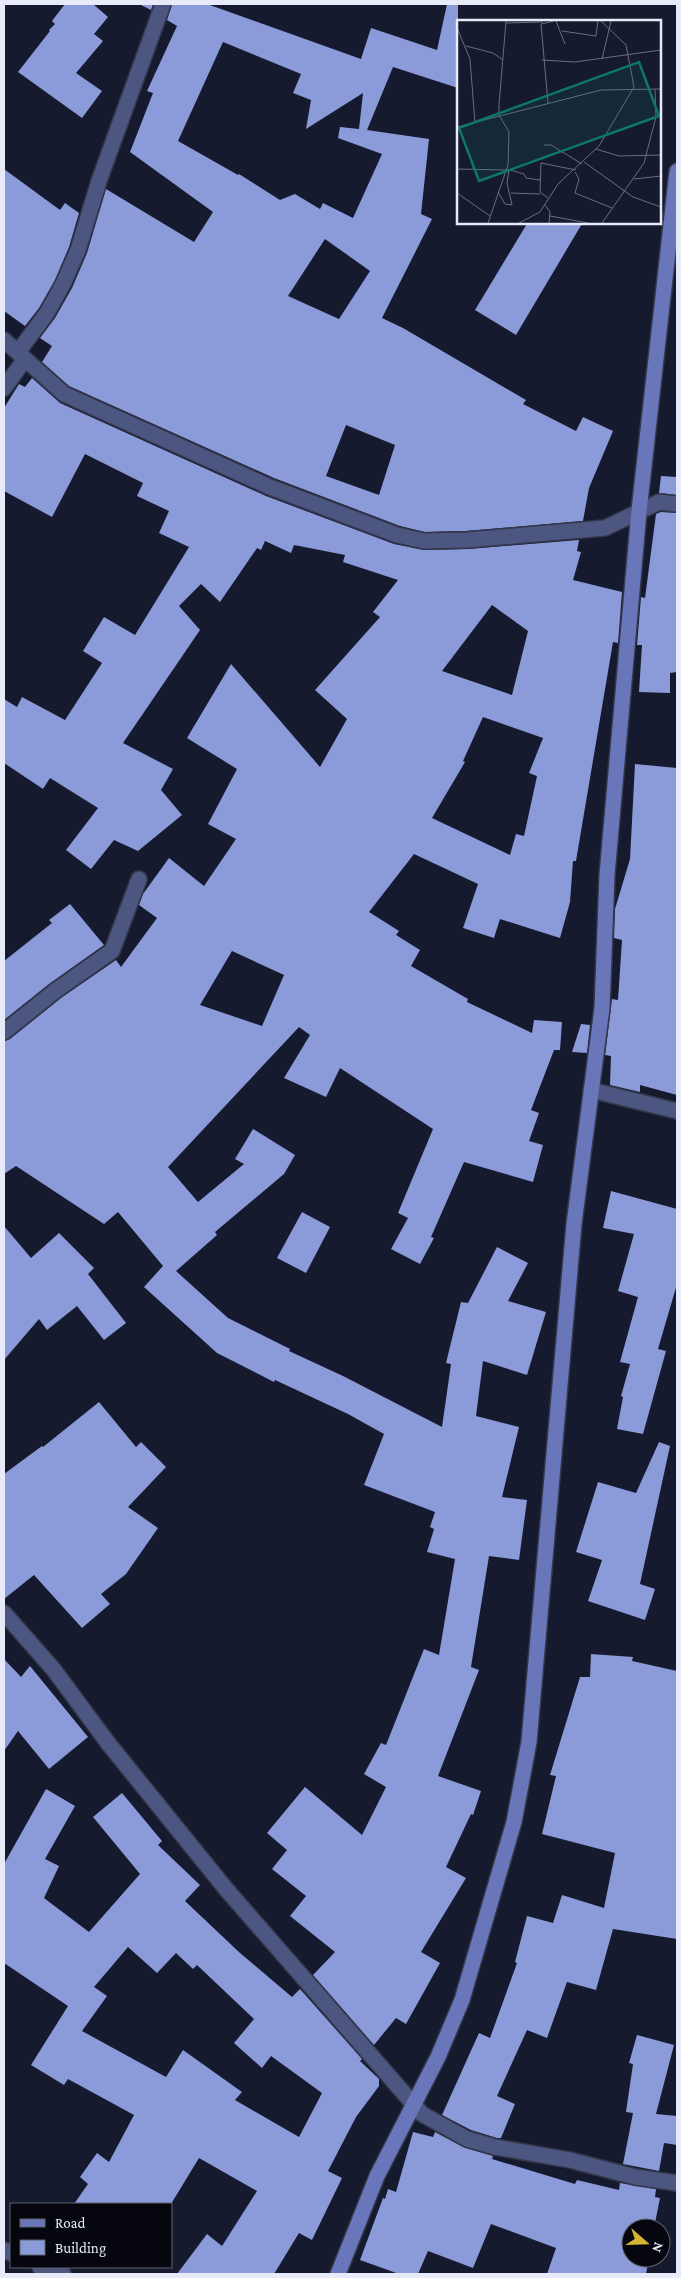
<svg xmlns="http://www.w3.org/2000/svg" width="681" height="2278" font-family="'Crimson Pro',serif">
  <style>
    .building { fill: #8b9ad8; fill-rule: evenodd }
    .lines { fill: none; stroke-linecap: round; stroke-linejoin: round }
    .street-casing { stroke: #33374a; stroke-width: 18 }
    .secondary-casing { stroke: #33374a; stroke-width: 18 }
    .street { stroke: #4d5680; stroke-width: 15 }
    .secondary { stroke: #6977ba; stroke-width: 15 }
    .inset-road { fill: none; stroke: #6a6e7f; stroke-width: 1 }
    .view { fill: #0f766e; fill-opacity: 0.15; stroke: #0f766e; stroke-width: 2.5 }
    .inset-edge { fill: none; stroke: #e7ebf9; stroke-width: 2.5 }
  </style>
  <rect width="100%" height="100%" fill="#161a2e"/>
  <path class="building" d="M65 4H93L108 17 94 34 103 41 76 73 102 91 82 118 18 72 50 31 49 30 55 24 52 21Z
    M139 4H153L151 10Z
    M172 4H207L361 59 371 28 437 50 447 4H458V88L393 67 367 130 429 139 421 214 432 219 382 318 403 328 526 400 523 404 576 431 583 417 613 431 589 488 583 521 466 531 425 532 400 526 274 478 69 386 42 362 52 346 40 338 55 318 72 288 87 253 106 189 194 242 213 212 130 152 153 93 147 91 177 26 167 20ZM223 42 301 74 293 93 311 100 306 129 363 93 359 129 340 127 338 138 382 154 353 218 323 203 320 209 295 194 280 200 239 174 238 175 178 141ZM325 239 370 271 339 319 288 296ZM346 425 395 445 379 495 326 476Z
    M4 169 60 210 65 203 79 213 69 247 55 280 39 308 25 326 4 311Z
    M528 222H583L516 335 475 310Z
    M32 378 60 403 266 496 394 544 424 550 468 549 579 540 577 551 581 552 573 580 622 592 618 643 613 642 576 861H573L570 902 560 938 500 919 494 938 463 928 478 884 414 854 369 912 399 931 396 935 420 950 411 966 468 999 467 1002 532 1033 534 1020 562 1022 560 1050H554L531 1110 539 1113 529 1141 543 1145 533 1182 464 1162 431 1237 434 1238 420 1264 391 1249 408 1218 398 1213 433 1129 340 1068 326 1097 284 1078 310 1035 299 1027 168 1167 198 1202 244 1164 235 1159 253 1129 295 1155 284 1174 215 1232 217 1235 176 1271 228 1318 290 1349 289 1351 343 1376 442 1427 451 1364 446 1363 461 1302 468 1303 497 1247 528 1263 508 1301 546 1312 527 1375 483 1361 476 1416 519 1427 502 1497 527 1500 519 1560 489 1556 471 1667 479 1670 438 1776 481 1791 473 1815 471 1814 446 1867 466 1878 421 1952 440 1963 406 2024 396 2018 374 2045 313 1975 335 1952 290 1916 306 1896 272 1869 287 1850 267 1833 305 1787 362 1835 386 1787 364 1774 381 1743 386 1745 424 1649 439 1655 455 1559 427 1552 434 1529 430 1527 435 1512 364 1485 384 1434 348 1414 275 1380 274 1382 217 1353 144 1287 163 1266 118 1212 104 1224 16 1166 4 1174V1041L10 1039 61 998 116 960 121 967 157 918 139 905 143 894 169 858 204 886 236 839 208 824 237 769 187 738 231 664 320 767 347 719 315 690 380 617 373 612 398 580 343 562 345 555 294 545 291 553 265 541 261 550 257 548 220 602 201 584 179 606 200 630 123 743 173 769 161 790 182 815 138 851 114 840 91 869 66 850 98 808 50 778 43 789 4 763V699L17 707 22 697 65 720 102 663 83 651 104 617 135 635 189 547 159 533 169 511 137 496 143 483 85 454 52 517 4 491V408L19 384 25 387ZM492 605 528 631 512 695 442 671ZM483 717 543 738 529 773 537 776 524 836 516 834 510 855 432 818 465 762 463 761ZM232 951 284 975 262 1026 200 1005Z
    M661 476 677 477V495L659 493Z
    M661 512 677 513V672L670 673V693L639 692 642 645H637L641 597 645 598 656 514Z
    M635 764 677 768V1095L640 1085V1092L610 1085 611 1056 605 1055 612 999 618 1000 622 940 614 938 615 909 630 859Z
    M70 904 104 945 49 984 4 1020V961L52 923 49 920Z
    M581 1024 590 1025 587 1053 572 1052Z
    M611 1191 677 1209V1284L658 1349 666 1351 643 1434 617 1429 623 1397 621 1396 630 1364 620 1362 638 1297 618 1291 634 1234 603 1228Z
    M302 1212 330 1227 306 1273 277 1258Z
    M4 1226 31 1258 59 1233 94 1268 88 1274 126 1323 104 1340 77 1306 47 1330 39 1319 4 1360Z
    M99 1402 136 1447 141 1442 166 1467 128 1507 158 1528 126 1574 101 1594 110 1604 82 1628 34 1575 4 1599V1474L42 1446 43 1447Z
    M659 1442 670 1446 640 1584 655 1589 645 1620 588 1601 602 1560 576 1552 598 1482 636 1493Z
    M591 1654 633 1657 632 1661 677 1671V1939L613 1929 596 1990 567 1982 547 2038 527 2030 497 2096 515 2104 501 2138H497L471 2130 442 2115 479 2033 490 2038 517 1963 515 1962 527 1916 553 1923 562 1895 604 1908 615 1853 542 1834 556 1776 550 1775 580 1677H590Z
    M4 1659 21 1677 30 1666 88 1737 49 1769 18 1731 4 1751Z
    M46 1789 75 1806 45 1859 59 1866 44 1898 89 1932 140 1874 93 1817 122 1793 162 1841 158 1845 200 1885 185 1901 240 1953 292 1997 300 1989 362 2059 360 2061 379 2079V2086L356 2117 328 2171 342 2178 312 2240 299 2233 274 2274H177L207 2234 222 2246 257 2191 199 2158 171 2204H74L88 2184 80 2177 97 2153 109 2162 134 2115 68 2079 64 2085 31 2065 68 2006 4 1963V1864ZM128 1947 157 1973 176 1953 193 1969 197 1965 254 2019 234 2043 262 2068 271 2056 322 2093 299 2137 235 2100 242 2092 183 2050 166 2077 82 2031 107 1996 94 1987Z
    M637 2035 674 2045 656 2114 677 2116V2145L664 2143 659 2171 623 2164 633 2113 626 2112 633 2064 629 2063Z
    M413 2132 433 2137 435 2132 463 2147 493 2156 492 2159 575 2184 577 2180 619 2190 620 2183 656 2189 655 2197 660 2198 654 2228H631V2258H649L646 2274H547L556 2248 491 2224 473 2268 428 2251 418 2274H399L360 2260 383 2198 385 2199 388 2189 396 2192Z"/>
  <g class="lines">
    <g class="street-casing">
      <path id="street" d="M4 340 64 394 270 487 397 535 424 541 467 540 605 528 659 502 677 504
        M18 352 47 313 63 284 78 250 99 181 163 4
        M4 388 25 359
        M4 1032 55 991 112 951 139 879
        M591 1090 677 1111
        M4 1613 54 1670 108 1743 226 1889 422 2114 467 2139 495 2147 570 2160 635 2177 677 2183
        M4 2250 11 2253
        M40 2267 63 2274"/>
    </g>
    <g class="secondary-casing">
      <path id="secondary" d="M338 2274 377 2176 438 2057 462 2000 514 1822 529 1742 574 1224 602 1008 607 875 639 511 677 171"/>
    </g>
    <use href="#street" class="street"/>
    <use href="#secondary" class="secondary"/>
  </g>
  <g transform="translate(457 20)">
    <rect width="204" height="204" fill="#161a2e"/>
    <path class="inset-road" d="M99 1 108 24M49 3 86 2M0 8 13 39 18 103M105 11 139 16 141 1M9 26 36 33 46 40M145 39 154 1M85 40 118 42 204 30M91 83 84 4 97 1M0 107 144 70 204 69M87 125H94L125 144M139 129 162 136 204 135M127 142 176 177 204 187M0 149 49 150M50 149 67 154 69 158 83 160M118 152 122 159 118 173 155 188M177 159 204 156M41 172 48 184 55 185 50 163 52 150M0 173 33 196M54 173 83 174M91 178 83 172 84 143 119 150M88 185 93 192 92 203M93 196 131 203M31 203 51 145 52 112 42 95V85L49 1M62 203 83 192 101 164 142 126 177 67 169 25 144 1M145 203 187 143 199 97 198 70"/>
    <path class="view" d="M182 42 202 96 22 161 2 108Z"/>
    <rect width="204" height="204" class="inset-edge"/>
  </g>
  <rect width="681" height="2278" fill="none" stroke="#e7ebf9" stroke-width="10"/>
  <rect x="10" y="2203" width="162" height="65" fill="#05060e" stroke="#5f626c"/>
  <rect x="20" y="2219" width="25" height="8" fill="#6977ba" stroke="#5f626c"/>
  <text x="55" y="2228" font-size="15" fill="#e7ebf9">Road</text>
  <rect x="20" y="2240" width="25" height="15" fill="#8b9ad8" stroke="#5f626c"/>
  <text x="55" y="2253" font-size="15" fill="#e7ebf9">Building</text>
  <g transform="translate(646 2243) rotate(110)"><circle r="24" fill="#05060e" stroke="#5f626c"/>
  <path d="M0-4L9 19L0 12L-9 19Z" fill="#d6b534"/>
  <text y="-8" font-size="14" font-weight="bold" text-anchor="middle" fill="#e7ebf9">N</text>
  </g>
</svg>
